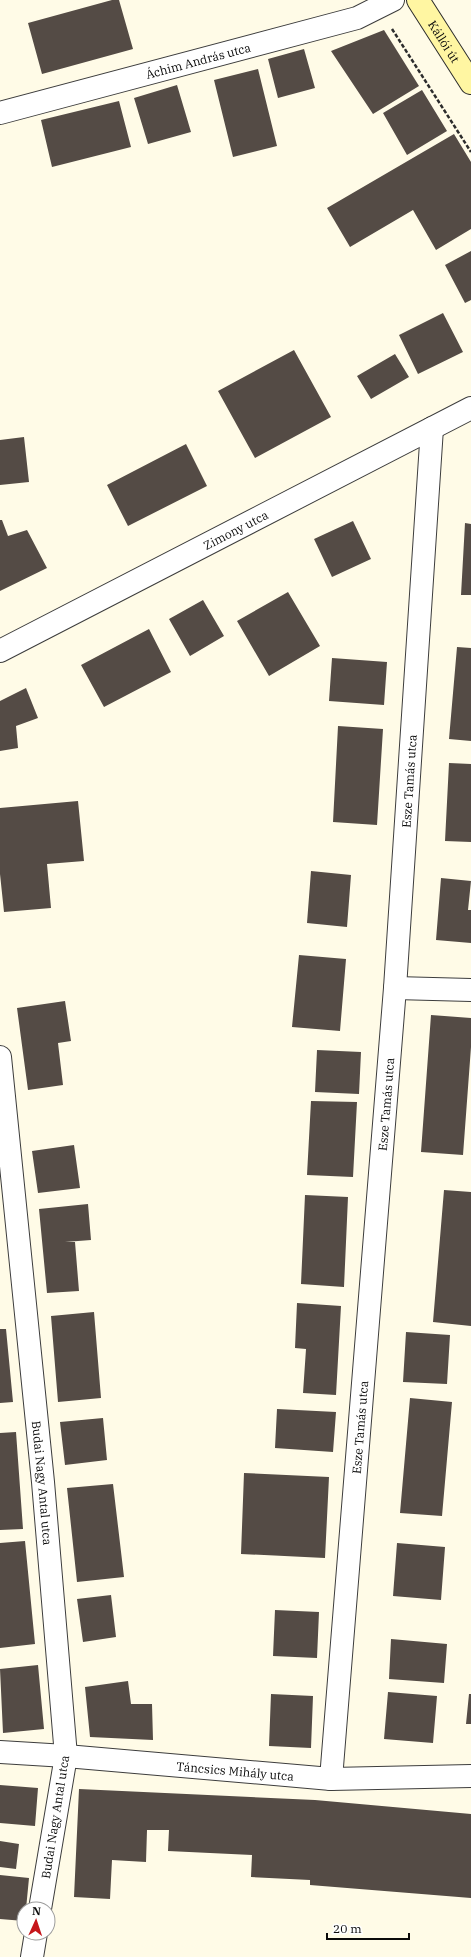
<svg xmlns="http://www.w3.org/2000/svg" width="471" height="1957" font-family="'IBM Plex Serif',serif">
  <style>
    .building { fill: #544b45 }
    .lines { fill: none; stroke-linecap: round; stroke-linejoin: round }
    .street-casing { stroke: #3d3d3d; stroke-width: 24 }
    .secondary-casing { stroke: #2c2c2c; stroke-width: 24 }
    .path { stroke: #2c2c2c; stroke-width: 2.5; stroke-dasharray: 4 2; stroke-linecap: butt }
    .street { stroke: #fff; stroke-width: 22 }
    .secondary { stroke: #fff6a2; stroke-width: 22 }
    .labels { text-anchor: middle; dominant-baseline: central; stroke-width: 4; stroke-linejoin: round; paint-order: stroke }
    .street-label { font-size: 12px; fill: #0a0a0a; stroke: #fff }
  </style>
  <rect width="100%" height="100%" fill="#fffbe7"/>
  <path class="building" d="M112 0H119L133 49 42 74 28 23Z
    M384 30 419 86 373 114 331 51Z
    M304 49 315 88 278 98 268 59Z
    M258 69 277 146 233 157 214 80Z
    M177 85 191 132 148 144 134 98Z
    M422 90 447 131 407 155 383 113Z
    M119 101 131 147 52 167 41 120Z
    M454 134 471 162V229L436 250 413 210 350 247 327 208Z
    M471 251V300L465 303 445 265Z
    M443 313 463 352 418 374 399 335Z
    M294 350 331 417 255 458 218 391Z
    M395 354 409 377 371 399 357 376Z
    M24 437 29 482 0 485V440Z
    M186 444 207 486 128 526 107 485Z
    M0 520H2L8 536 27 530 47 568 0 591Z
    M353 521 371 559 332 577 314 539Z
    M465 523 471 524V595H461Z
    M288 592 320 646 269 676 237 621Z
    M203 600 224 636 190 656 169 619Z
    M149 629 171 672 104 707 81 665Z
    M457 647 471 648V741L449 739Z
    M332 658 387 662 384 705 329 701Z
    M26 688 38 718 16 726 18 748 0 751V701Z
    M338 726 383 729 377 825 333 822Z
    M449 763 471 764V842L445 841Z
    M78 801 84 861 47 864 51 908 4 912 0 874V808Z
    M311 871 351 875 347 927 307 923Z
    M441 878 471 881 468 910H471V943L436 940Z
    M299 955 346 959 340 1031 292 1027Z
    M65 1001 71 1041 58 1043 63 1085 28 1090 17 1008Z
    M431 1015 471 1018V1047L463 1155 421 1152Z
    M317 1050 361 1052 359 1094 315 1092Z
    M311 1101 357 1102 353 1177 307 1175Z
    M74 1145 80 1188 38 1193 32 1151Z
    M444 1190 471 1192V1326L433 1322Z
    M305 1195 348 1197 344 1287 301 1284Z
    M88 1204 91 1240 65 1242H75L79 1291 47 1293 39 1209Z
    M297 1303 341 1306 336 1395 303 1393 306 1349 295 1348Z
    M94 1312 101 1398 58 1402 51 1316Z
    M0 1329H6L13 1402 0 1403Z
    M406 1332 450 1335 447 1384 403 1382Z
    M410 1398 452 1402 442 1516 400 1513Z
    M277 1409 336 1412 333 1452 275 1448Z
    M103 1418 107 1460 65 1465 60 1422Z
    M16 1432 23 1529 0 1530V1433Z
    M244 1473 329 1477 325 1558 241 1554Z
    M113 1484 124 1577 77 1582 67 1488Z
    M25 1541 35 1644 0 1648V1543Z
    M397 1543 445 1547 441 1600 393 1596Z
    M111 1595 116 1637 83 1642 77 1599Z
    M275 1610 319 1612 317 1658 273 1656Z
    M391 1639 447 1644 444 1683 389 1679Z
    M38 1665 44 1729 3 1733 0 1669Z
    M128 1681 131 1704H152L153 1740 90 1737 85 1687Z
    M388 1692 437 1696 433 1743 384 1739Z
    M271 1694 313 1696 311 1748 269 1746Z
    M469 1694H471V1724H466Z
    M0 1785 38 1788 35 1826 0 1823Z
    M79 1789 315 1800 471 1814V1898L310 1885V1880L251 1877 252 1855 168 1851 169 1830H147L146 1862 112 1860 110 1899 74 1897Z
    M0 1841 19 1844 16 1869 0 1867Z
    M0 1875 29 1878 26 1909H24V1921L0 1919Z"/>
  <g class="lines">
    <g class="street-casing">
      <g id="street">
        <path id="s1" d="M0 113 357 18 393 0"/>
        <path id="s2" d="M0 651 471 408"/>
        <path d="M395 988 471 990"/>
        <path id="s3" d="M0 1057 43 1482 66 1756 40 1909"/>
        <path id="s4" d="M0 1752 66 1756 331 1779 471 1776"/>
        <path id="s5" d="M331 1779 395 988 432 428"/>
        <path d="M32 1957 36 1933"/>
      </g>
    </g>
    <g class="secondary-casing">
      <g id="secondary">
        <path id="s6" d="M418 0 471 83"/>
      </g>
    </g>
    <path class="path" d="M392 29 471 152"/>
    <use href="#street" class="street"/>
    <use href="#secondary" class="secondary"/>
  </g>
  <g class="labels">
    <g class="street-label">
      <text stroke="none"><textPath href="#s6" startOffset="49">Kállói út</textPath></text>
      <text stroke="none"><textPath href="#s1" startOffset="205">Áchim András utca</textPath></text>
      <text stroke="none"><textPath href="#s2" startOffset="265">Zimony utca</textPath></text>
      <text stroke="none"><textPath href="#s5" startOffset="1001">Esze Tamás utca</textPath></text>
      <text stroke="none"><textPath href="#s5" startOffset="677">Esze Tamás utca</textPath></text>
      <text stroke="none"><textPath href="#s5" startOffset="353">Esze Tamás utca</textPath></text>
      <text stroke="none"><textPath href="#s3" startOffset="428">Budai Nagy Antal utca</textPath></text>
      <text stroke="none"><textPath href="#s4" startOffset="236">Táncsics Mihály utca</textPath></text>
      <text transform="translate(55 1817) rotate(-81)">Budai Nagy Antal utca</text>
    </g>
  </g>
  <g transform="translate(36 1921) rotate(3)"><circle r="19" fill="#ffffff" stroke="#9d9d9d"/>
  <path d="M0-3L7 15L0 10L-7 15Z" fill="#c6161b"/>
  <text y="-6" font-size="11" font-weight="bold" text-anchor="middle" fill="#0a0a0a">N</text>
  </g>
  <path d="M327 1933v6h82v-6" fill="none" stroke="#0a0a0a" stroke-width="2"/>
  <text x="333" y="1933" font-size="12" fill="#0a0a0a" stroke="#ffffff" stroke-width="3" paint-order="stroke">20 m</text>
</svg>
